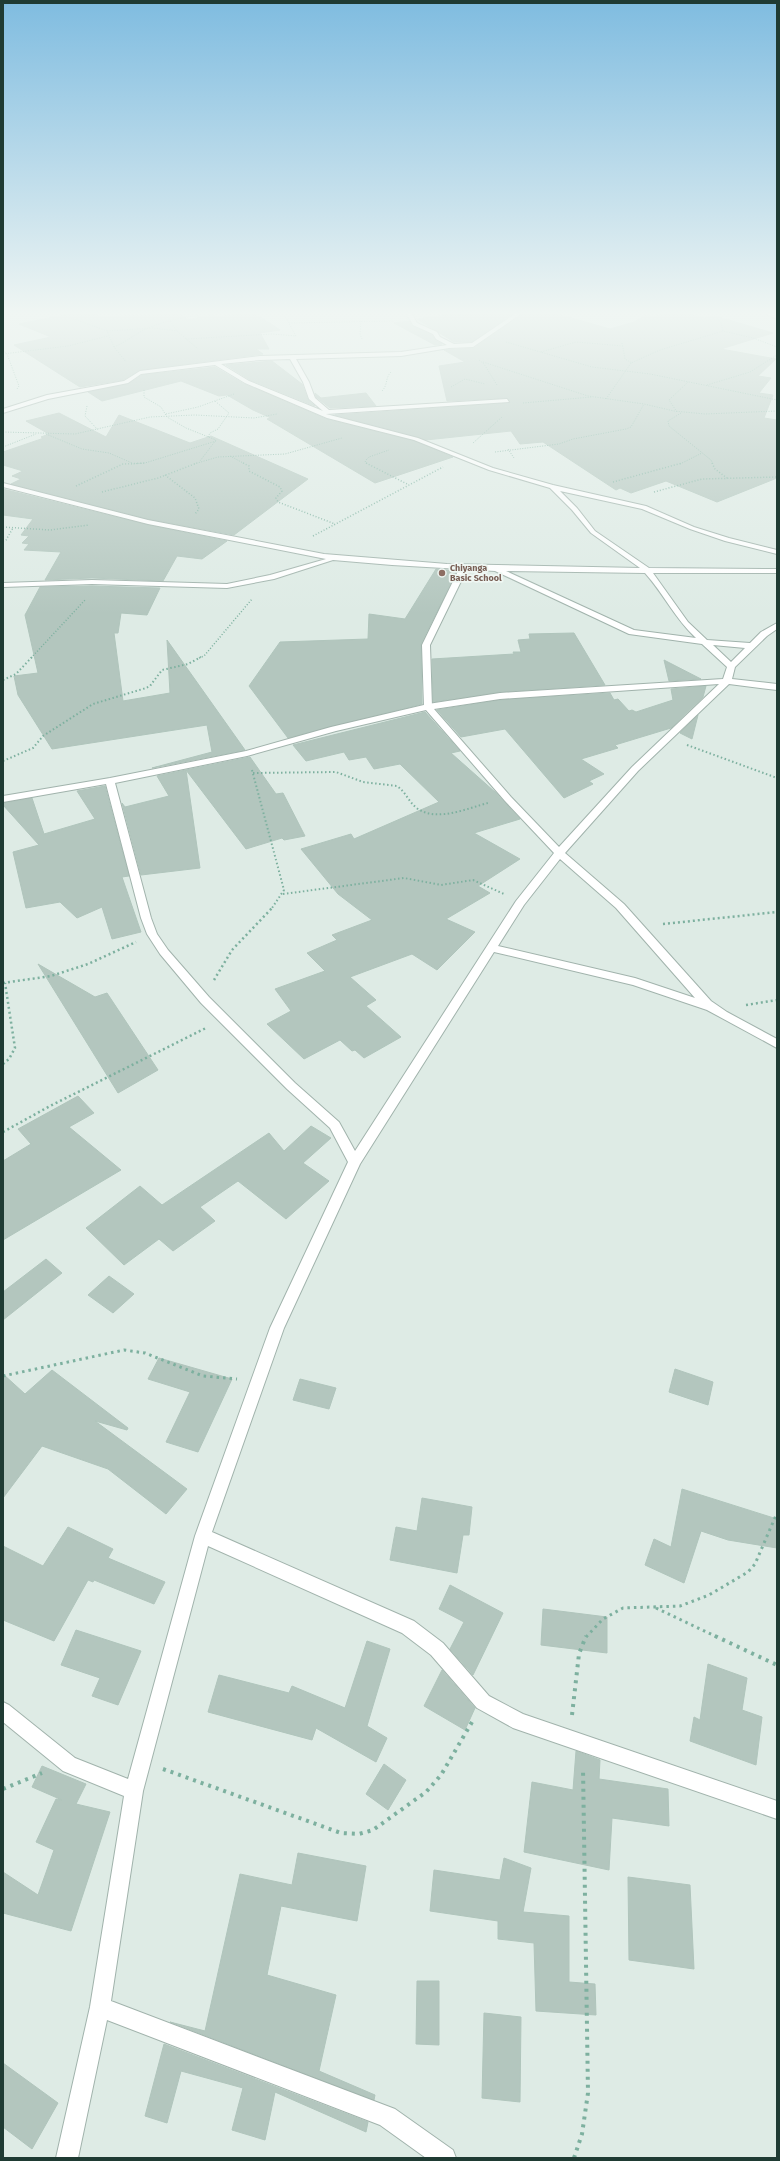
<svg xmlns="http://www.w3.org/2000/svg" width="780" height="2161" font-family="'Fira Sans',sans-serif">
  <style>
    .building { fill: #b3c6be; stroke: #b0c5bc }
    .lines { fill: none; stroke-linecap: round; stroke-linejoin: round }
    .service-casing { stroke: #a1b3ac; stroke-width: 2 }
    .minor-casing { stroke: #a1b3ac; stroke-width: 2 }
    .path-far5 { stroke: #7db09f; stroke-width: 1; stroke-dasharray: 1 1.5; stroke-linecap: butt }
    .path-far4 { stroke: #7db09f; stroke-width: 1.5; stroke-dasharray: 1 2; stroke-linecap: butt }
    .path-far3 { stroke: #7db09f; stroke-width: 2; stroke-dasharray: 1.5 2.5; stroke-linecap: butt }
    .path-far2 { stroke: #7db09f; stroke-width: 2.5; stroke-dasharray: 2 3; stroke-linecap: butt }
    .path-far1 { stroke: #7db09f; stroke-width: 3; stroke-dasharray: 2.5 4; stroke-linecap: butt }
    .path { stroke: #7db09f; stroke-width: 4; stroke-dasharray: 3 5; stroke-linecap: butt }
    .service { fill: #fff; fill-rule: evenodd }
    .minor { fill: #fff; fill-rule: evenodd }
    .education-dot { fill: #8d6e63; stroke: #eff7f3; stroke-width: 1.5 }
    .labels { text-anchor: middle; dominant-baseline: central; stroke-width: 3.5; stroke-linejoin: round; paint-order: stroke }
    .far-education-label { font-size: 9px; font-weight: bold; fill: #785e54; stroke: #eff7f3; text-anchor: start }
  </style>
  <rect width="100%" height="100%" fill="#deebe5"/>
  <path class="building" d="M83 311H89L102 317 138 315V316L180 312 187 320 211 315 216 317 253 312 280 330 260 333 269 349H256L263 354 140 370 123 380 80 387 14 345 51 337 19 324Z
    M469 311H516L472 342H454L417 319Z
    M526 311H547L610 329 634 322 646 315 653 317 671 311H680L704 318 715 316 773 333 721 349 776 359 758 376 771 378 759 393 773 395 764 418 777 420V478L717 502 666 481 631 493 620 488 616 490 543 442 520 444 511 431 426 440 335 415 510 403 507 398 447 401 439 366 465 362 444 350 474 348Z
    M409 321 412 326 432 335 435 340 442 344 435 345 394 323Z
    M272 361 302 384 308 400 315 406 250 380 226 365Z
    M215 367 244 384 326 419 414 441 453 457 375 483 267 419 271 418 253 410 227 395 219 396 181 381 102 401 88 392 128 384 142 375Z
    M315 393 321 398 366 393 376 406 330 408 316 397Z
    M59 413 106 437 119 415 190 443 211 436 308 479 234 535 148 519 11 484 21 479 12 476 23 471 3 465V452L44 438 41 437 49 434 26 421Z
    M3 489 148 525 227 541 202 559 177 556 163 581 92 578 45 580 61 552 24 550 29 544 22 543 29 536 21 535 33 519 3 515Z
    M436 569 457 571 421 644 422 704 288 738 249 686 280 642 368 639 369 614 405 619Z
    M92 586 160 588 147 615 121 613 118 633H114L123 701 170 693 167 640 245 750 152 768 212 752 207 725 52 749 18 695 14 676 38 673 25 615 40 587Z
    M574 633 605 685 500 692 433 702 432 659 514 654 513 652H521L518 640 530 639 529 634Z
    M664 660 701 679 669 681Z
    M706 686 703 697 671 728 615 745 618 748 581 759 604 774 589 781 593 784 564 798 505 729 461 737 437 710 500 700 610 693 614 700 618 699 629 711 632 710 636 712 673 700 671 689Z
    M425 712 460 751 451 753 495 792 520 819 474 833 520 859 478 886 490 893 446 919 475 932 437 970 412 954 350 977 376 1000 366 1006 401 1037 364 1058 355 1050 352 1051 340 1040 304 1059 267 1024 291 1011 275 989 325 971 307 953 337 940 332 935 372 920 338 894 301 849 351 834 354 839 439 802 400 764 374 769 366 757 349 760 344 752 306 761 293 745Z
    M698 715 692 739 680 733Z
    M250 757 276 794 283 793 305 836 284 840 282 838 246 849 186 770Z
    M186 770 200 868 141 875 122 803 125 807 169 796 157 776Z
    M105 786 129 876 122 877 141 932 112 939 102 907 77 918 60 902 26 908 13 852 39 845 3 805V803L32 798 44 834 95 819 77 791Z
    M38 964 95 997 107 993 158 1070 118 1093Z
    M78 1096 94 1113 69 1127 121 1170 3 1240V1161L31 1144 18 1129Z
    M311 1126 331 1138 303 1163 329 1181 286 1219 238 1181 200 1207 215 1221 173 1251 159 1239 124 1265 86 1228 140 1186 162 1205 269 1133 284 1151Z
    M46 1259 62 1273 3 1320V1292Z
    M109 1276 134 1294 113 1313 88 1295Z
    M159 1358 232 1379 198 1452 166 1442 190 1392 148 1379Z
    M675 1369 713 1382 708 1405 669 1392Z
    M52 1370 128 1428 127 1430 95 1421 187 1489 166 1514 108 1469 42 1446 3 1498V1374L25 1394Z
    M300 1379 336 1388 329 1409 293 1400Z
    M682 1489 777 1519V1548L728 1540 701 1531 684 1583 645 1565 654 1539 671 1547Z
    M422 1498 472 1507 469 1535H463L457 1573 390 1560 396 1527 417 1531Z
    M68 1527 113 1549 108 1558 165 1582 154 1604 94 1580 93 1582 88 1580 54 1641 3 1620V1546L43 1566Z
    M450 1585 503 1613 473 1675 450 1649 464 1622 439 1609Z
    M543 1609 607 1617V1653L541 1645Z
    M76 1630 141 1651 118 1705 92 1696 100 1678 61 1665Z
    M367 1641 390 1649 367 1726 387 1738 376 1762 316 1728 312 1740 208 1712 219 1675 289 1693 292 1686 345 1708Z
    M708 1664 747 1678 742 1710 762 1717 756 1765 690 1741 694 1717 700 1720Z
    M442 1670 475 1708 465 1730 424 1706Z
    M576 1751 600 1760 599 1779 668 1789 669 1826 612 1818 609 1870 524 1852 532 1782 573 1790Z
    M384 1764 406 1780 388 1810 366 1794Z
    M42 1766 86 1784 76 1804 110 1812 71 1931 3 1913V1872L38 1895 54 1850 36 1842 56 1799 62 1800 32 1787Z
    M298 1853 366 1866 357 1921 281 1906 267 1975 336 1995 319 2071 375 2095 374 2100 170 2022 205 2031 240 1874 292 1885Z
    M504 1858 531 1868 523 1912 569 1916V1982L595 1984 596 2015 536 2011 534 1943 498 1939V1921L430 1911 434 1870 500 1880Z
    M628 1877 690 1885 694 1969 629 1960Z
    M417 1981H439V2045L416 2044Z
    M484 2013 521 2017 520 2102 482 2098Z
    M164 2044 368 2122 366 2132 275 2092 265 2140 232 2130 243 2088 181 2071 167 2123 145 2116Z
    M3 2063 58 2103 32 2149 3 2127Z"/>
  <g class="lines">
    <g class="service-casing">
      <path id="service" d="M461 565 468 567 430 645 432 707 428 710 424 707 422 645Z"/>
    </g>
    <g class="minor-casing">
      <path id="minor" d="M405 311H410L417 323 437 332 440 337 454 344 472 343 519 311H525L473 347 449 348 401 356 296 359 309 382 315 398 329 410 507 399 509 402 326 414 418 438 493 468 553 485 646 506 694 527 729 538 777 550V554L725 541 690 529 642 509 560 491 577 508 595 531 649 568 777 569V573H653L688 622 707 640 750 643 761 632 777 623V629L767 636 735 667 732 679 777 684V690L729 684 638 771 565 853 624 904 711 1001 727 1012 777 1039V1048L707 1010 633 985 494 952 360 1164 284 1328 212 1532 414 1621 443 1643 489 1696 523 1714 777 1801V1819L513 1728 477 1708 431 1655 402 1633 208 1546 143 1791 111 2001 395 2109 453 2150 456 2158H426L380 2125 107 2020 78 2158H56L90 2007 124 1796 63 1771 3 1722V1702L9 1705 75 1758 128 1779 195 1536 270 1328 348 1162 330 1128 287 1089 201 1003 160 954 147 934 141 918 106 784 3 802V796L110 778 246 751 331 727 428 704 500 693 723 679 727 667 702 644 629 634 495 571 392 565 333 560 274 579 227 588 92 584 3 587V583L92 580 227 584 270 575 326 559 148 524 3 487V483L148 520 324 554 447 564 640 568 591 533 572 510 550 488 489 470 414 440 327 418 245 383 215 365 141 374 128 383 48 399 3 413V409L47 395 124 381 140 371 260 356 401 352 447 345 436 339 433 334 413 325ZM290 359 303 382 309 399 323 411 249 381 221 364 260 360ZM506 571 645 573C664 594 675 619 696 638L634 630ZM713 645 745 648 731 662ZM719 684 632 767 559 847 511 797 434 709 500 699ZM426 710 505 801 554 853 516 901 355 1151 339 1122 295 1083 209 997 168 950 157 934 151 918 115 783 247 756 336 731ZM560 859 616 908 695 998 635 978 498 946 524 905Z
        M759 311H766L777 315V319Z"/>
    </g>
    <path class="path-far5" d="M52 311 107 331 114 347 126 362
      M163 311 177 331 198 349
      M282 311 296 336
      M720 311 714 315 721 322 723 331 753 338 777 347
      M440 316 472 315 482 317
      M76 318 113 311
      M361 321 360 334 362 339
      M289 323 394 321
      M107 331 154 328 177 331
      M186 339 272 334 296 336
      M506 342 592 367 650 374 777 400
      M622 343 625 359 632 363
      M114 347C126 342 135 334 146 329 179 314 221 313 256 311
      M3 350 7 354 19 386 17 389
      M541 352 576 342 623 346
      M3 354 68 346 108 336
      M479 360 484 364 497 385
      M483 362 588 396 644 404 674 411 705 414 777 411
      M707 385 750 372 777 355
      M451 387 465 379 485 384
      M144 390V397L161 407 167 417 186 428 216 440 200 461
      M382 391C388 385 385 378 391 372
      M606 399 631 363 660 350 723 331
      M523 403 592 397
      M87 406 85 416 98 430
      M677 412 669 400 688 382
      M681 413 668 421 669 426 711 460 713 464
      M166 414 198 407 234 394
      M3 432 75 434 150 417 195 415 254 418 277 414
      M46 434 82 449 109 453 132 463
      M208 437 210 433 218 429 229 413 215 401
      M473 443 502 417
      M3 447 36 434
      M508 449 514 458
      M495 452 559 444 573 439 626 429 631 427 644 404
      M230 456 245 464
      M131 464 145 463 216 441
      M194 464 218 457 285 454 342 438
      M367 464 365 461 369 457 389 450
      M680 464 702 453"/>
    <path class="path-far4" d="M243 463 249 466V471L280 487 282 491 276 498 278 502 335 524
      M366 463 409 485
      M712 463 715 469 727 478
      M165 475 195 498 199 509 195 514
      M613 482 682 463
      M76 486 123 464 146 463
      M102 492 158 478 197 463
      M654 492 702 479 777 477
      M3 527 50 530 89 525
      M313 536 443 467
      M3 541 6 540 13 528
      M31 658 85 600
      M199 658 204 656 252 599"/>
    <path class="path-far3" d="M3 680 16 674 32 657
      M687 745 777 778
      M3 761 33 748 43 736 93 704 146 688 150 686 162 670 188 664 201 657
      M252 770 284 890 272 908
      M253 773 336 772 363 782 397 786C406 792 409 803 418 809 438 822 468 808 488 803
      M283 894 404 878 441 885 473 880 504 894"/>
    <path class="path-far2" d="M663 924 777 912
      M214 980 232 950 273 907
      M3 983 51 976 88 964 136 942
      M746 1005 777 1000
      M3 1064 9 1059 15 1048 5 983
      M3 1132 50 1106 206 1028"/>
    <path class="path-far1" d="M3 1376 124 1350 145 1353 203 1376 237 1379
      M656 1608 717 1637
      M586 1637 603 1619 623 1608 680 1606 709 1595 748 1572 755 1564 777 1513"/>
    <path class="path" d="M715 1636 777 1665
      M572 1715 579 1654 586 1636
      M163 1769 341 1833 359 1834 373 1830 426 1792 441 1775 472 1722
      M3 1789 42 1773
      M574 2158 582 2134 588 2093 583 1768"/>
    <use href="#service" class="service"/>
    <use href="#minor" class="minor"/>
  </g>
  <linearGradient id="sky" x2="0" y2="1"><stop stop-color="#7fbce0"/><stop offset="0.51" stop-color="#f0f6f3"/><stop offset="1" stop-color="#f0f6f3" stop-opacity="0"/></linearGradient>
  <rect width="780" height="614" fill="url(#sky)"/>
  <circle class="education-dot" cx="442" cy="573" r="4"/>
  <g class="labels">
    <g class="far-education-label">
      <text x="450" y="568">Chiyanga<tspan x="450" dy="10">Basic School</tspan></text>
    </g>
  </g>
  <rect width="780" height="2161" fill="none" stroke="#1f3b33" stroke-width="8"/>
</svg>
